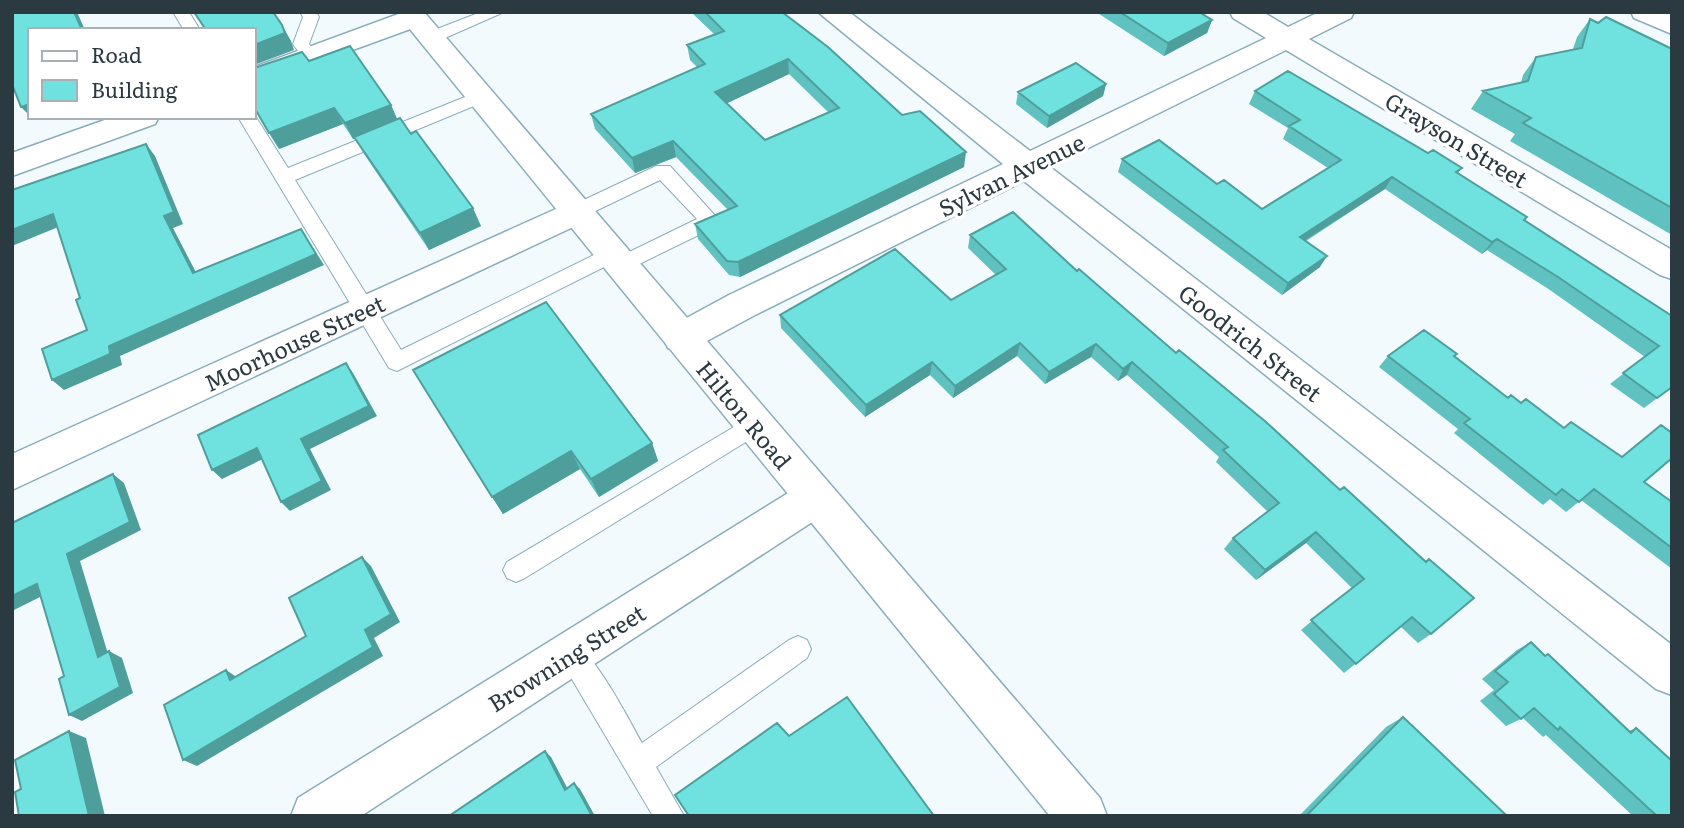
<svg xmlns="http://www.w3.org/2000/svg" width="1684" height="828" font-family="Literata,serif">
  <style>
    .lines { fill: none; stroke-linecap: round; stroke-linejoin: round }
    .service-casing { stroke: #89adbd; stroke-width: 2 }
    .minor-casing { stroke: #89adbd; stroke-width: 3 }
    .tertiary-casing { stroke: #89adbd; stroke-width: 3 }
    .service { fill: #fff; fill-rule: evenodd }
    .minor { fill: #fff; fill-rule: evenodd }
    .tertiary { fill: #fff; fill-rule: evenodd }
    .wall { fill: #5fc2c0; fill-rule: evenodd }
    .shaded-wall { fill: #4e9e9c }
    .building { fill: #6fe2df; stroke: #4e9e9c; stroke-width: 2; fill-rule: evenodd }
    .labels { text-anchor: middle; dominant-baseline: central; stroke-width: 7; stroke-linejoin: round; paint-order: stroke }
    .street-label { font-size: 23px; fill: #2b3a41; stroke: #fff }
  </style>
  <rect width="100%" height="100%" fill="#f3fafd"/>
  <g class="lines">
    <g class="service-casing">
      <path id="service" d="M173 12H189L200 30H184Z
        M300 12H316L319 17 309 44 319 57 317 61H305L293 44 303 17Z
        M481 12H504L436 42H424L422 38 424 34Z
        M480 91 489 97 486 101 295 180 401 350 604 250 611 248 618 250 621 256 697 219 660 180 583 217H569L566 212 569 207 656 166H670L720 221 717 226 627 270 620 273 613 270 610 264 397 371 389 368 238 117H254V114L288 168Z
        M754 415 762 418 765 425 762 432 525 578 516 582 507 578 503 570 507 562Z
        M798 636 807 640 811 649 807 658 656 767 684 816H653L557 654 561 645 570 641C594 651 628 718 642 743L789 640Z"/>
    </g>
    <g class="minor-casing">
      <path id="minor" d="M404 12H424L428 18 424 24 254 86V67Z
        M818 12H849L1030 151 1266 38 1233 18 1230 12H1263L1288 27 1319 12H1354L1351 18 1309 39 1672 250V279L1660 275 1286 50 1050 167 1672 645V695L1656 689 1024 181 755 315 694 348 681 352 668 348 663 338 668 328 729 295 1003 164Z
        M1631 12H1666L1672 15V34L1634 18Z
        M113 117H159L155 124 12 176V153Z
        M576 200 588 204 592 212 588 220 12 490V454Z
        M815 480 829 485 835 498 829 511 361 816H291L298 798 801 485Z"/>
    </g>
    <g class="tertiary-casing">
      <path id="tertiary" d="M396 12H424L1100 798 1107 816H1050Z"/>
    </g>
    <use href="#service" class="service"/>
    <use href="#minor" class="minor"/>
    <use href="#tertiary" class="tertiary"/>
  </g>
  <path class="wall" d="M691 12H782L964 167 740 277 729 275 698 239 695 224 728 210 676 157 635 173 595 129 591 114 697 67 690 60 687 45 714 34ZM789 74 828 112 765 140 727 103Z
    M1096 12H1199L1212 20 1207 33 1164 56Z
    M1590 19 1672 49V235L1510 141 1515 134 1471 109 1483 91 1521 83 1523 75 1536 57 1573 49 1577 37Z
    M309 61 391 105 397 119 411 134 481 226 429 250 364 154 355 138 353 139 343 124 279 149Z
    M1106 84 1103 96 1047 128 1016 104 1018 92Z
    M1255 91 1428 153 1462 168 1458 173 1527 217 1525 220 1672 316V387L1644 408 1610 384 1645 357 1547 288 1487 250 1482 254 1385 189 1306 241 1320 267 1282 295 1118 172 1122 159 1217 184 1262 209 1328 168 1283 139 1288 128 1249 104Z
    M1013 212 1431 634 1418 643 1401 627 1344 673 1301 630 1352 588 1306 543 1256 580 1224 549 1233 538 1268 512 1216 462 1219 457 1127 375 1118 381 1091 357 1045 384 1017 356 953 398 930 375 865 417 781 328 780 315 951 300 996 275 968 248 970 235Z
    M1388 356H1455L1508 398 1521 403 1564 428 1621 457 1661 425 1644 482 1672 502V569L1581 500 1566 512 1550 499 1543 505 1454 433 1458 429 1379 367Z
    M413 370 652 443 658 461 599 497 580 469 503 514Z
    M1531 642 1629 731 1636 728 1672 816H1633L1546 735 1543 737 1523 718 1506 726 1480 701 1494 690 1482 679 1517 650Z
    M1403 717 1505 816H1299L1386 727Z"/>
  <path class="shaded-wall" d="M74 12H77L85 30H82Z
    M1212 20 1207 33 1164 56 1168 43Z
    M282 25 291 41 294 50 254 65V45Z
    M788 59 789 74 717 108 715 92Z
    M1106 84 1103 96 1047 128 1049 116Z
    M30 104V116L21 107Z
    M391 105 398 121 353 139 345 123Z
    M334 108 343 124 279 149 269 133Z
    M673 141 676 157 635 173 632 158Z
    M146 144 155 156 183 224 173 228 202 284 193 273 164 216Z
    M966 152 964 167 740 277 738 262Z
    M1392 177 1385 189 1293 248 1300 237Z
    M473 208 481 226 429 250 420 233Z
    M53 214 63 225 12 246V230Z
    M301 229 324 265 120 356 122 365 64 390 52 380Z
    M1497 239 1487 250 1482 254 1492 242Z
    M1327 256 1320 267 1282 295 1288 283Z
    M1020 343 1017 356 953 398 955 386Z
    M1096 344 1091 357 1045 384 1049 372Z
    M932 362 930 375 865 417 866 405Z
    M1132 362 1127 375 1118 381 1123 369Z
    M346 363 353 373 377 416 310 449 331 490 290 511 281 502 301 439Z
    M652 443 658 461 599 497 591 479Z
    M257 448 267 457 222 479 212 470Z
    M571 451 580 469 503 514 492 497Z
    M113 474 124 483 141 530 80 561 111 664 98 657 67 554Z
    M1316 532 1306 543 1256 580 1265 570Z
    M362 557 371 566 400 622 374 638 383 656 197 766 183 760 365 630Z
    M37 584 50 592 12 611V596Z
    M109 651 122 658 133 693 82 721 69 715Z
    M226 670 238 678 230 680Z
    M69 731 86 738 105 816H89Z
    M545 751 551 757 571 795 565 790Z
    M574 783 580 789 595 816H592Z"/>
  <path class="building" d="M12 12H74L82 30H30V104L21 107 12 84Z
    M194 12H273L282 25 285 33 254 45V30H206Z
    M705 12H782L828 47 902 115 920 111 966 152 738 262 727 261 695 224 737 206 673 141 632 158 591 114 705 64 687 45 724 31ZM788 59 839 108 765 140 715 92Z
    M1120 12H1199L1212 20 1168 43Z
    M1606 17 1672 49V208L1523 123 1531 118 1483 91 1528 81 1536 57 1582 48 1590 19 1598 23Z
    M350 46 391 105 345 123 334 108 269 133 254 107V68L302 52 309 61Z
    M1076 63 1106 84 1049 116 1018 92Z
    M1288 71 1428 153 1433 150 1462 168 1456 172 1527 217 1524 220 1672 316V387L1657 398 1623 373 1659 346 1558 277 1497 239 1492 242 1392 177 1300 237 1327 256 1288 283 1122 159 1159 140 1217 184 1224 180 1262 209 1341 160 1289 126 1300 120 1255 91Z
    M400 118 411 134 416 131 473 208 420 233 354 137Z
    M146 144 174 212 164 216 193 273 301 229 316 254 109 346 110 354 52 380 42 349 87 330 76 300 80 298 53 214 12 230V190Z
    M1013 212 1077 271 1079 269 1176 353 1179 350 1266 422 1340 490 1344 487 1426 562 1429 559 1474 598 1431 634 1412 617 1356 664 1311 620 1364 579 1316 532 1265 570 1233 538 1279 503 1223 450 1228 447 1132 362 1123 369 1096 344 1049 372 1020 343 955 386 932 362 866 405 780 315 895 249 951 300 1006 269 970 235Z
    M546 302 652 443 591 479 571 451 492 497 413 370Z
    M1424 330 1457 354 1454 356 1508 398 1511 395 1521 403 1526 399 1564 428 1571 422 1622 457 1661 425 1672 433V458L1644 482 1672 502V548L1594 489 1579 502 1562 489 1556 495 1464 423 1470 419 1388 356Z
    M346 363 369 406 301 439 322 481 281 502 257 448 212 470 198 435Z
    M113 474 130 522 67 554 98 657 109 651 120 687 69 715 59 679 64 676 37 584 12 596V523Z
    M362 557 391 614 365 630 373 647 183 760 164 705 226 670 230 680 306 636 289 598Z
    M1531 642 1545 656 1548 654 1631 733 1636 728 1672 761V816H1657L1560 727 1558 730 1534 708 1521 719 1494 694 1508 682 1495 671Z
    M847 697 934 816H689L675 795 777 723 789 736Z
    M1403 717 1506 815 1505 816H1306Z
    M69 731 89 816H19L15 792 21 789 15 760Z
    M545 751 565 790 574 783 592 816H449Z"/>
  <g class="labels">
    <g class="street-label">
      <text transform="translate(1457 139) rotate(31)">Grayson Street</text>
      <text transform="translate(1011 174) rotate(-26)">Sylvan Avenue</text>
      <text transform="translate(294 342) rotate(-25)">Moorhouse Street</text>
      <text transform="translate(1251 342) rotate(38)">Goodrich Street</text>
      <text transform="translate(745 414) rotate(50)">Hilton Road</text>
      <text transform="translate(566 657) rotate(-32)">Browning Street</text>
    </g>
  </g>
  <rect width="1684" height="828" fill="none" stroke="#2b3a41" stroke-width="28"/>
  <rect x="28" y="28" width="228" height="91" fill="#ffffff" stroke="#aab0b3" stroke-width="2"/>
  <rect x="42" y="51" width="35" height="10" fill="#ffffff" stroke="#aab0b3" stroke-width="2"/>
  <text x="91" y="63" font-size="21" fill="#2b3a41">Road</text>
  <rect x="42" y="80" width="35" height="21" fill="#6fe2df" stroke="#aab0b3" stroke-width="2"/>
  <text x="91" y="98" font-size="21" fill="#2b3a41">Building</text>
</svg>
